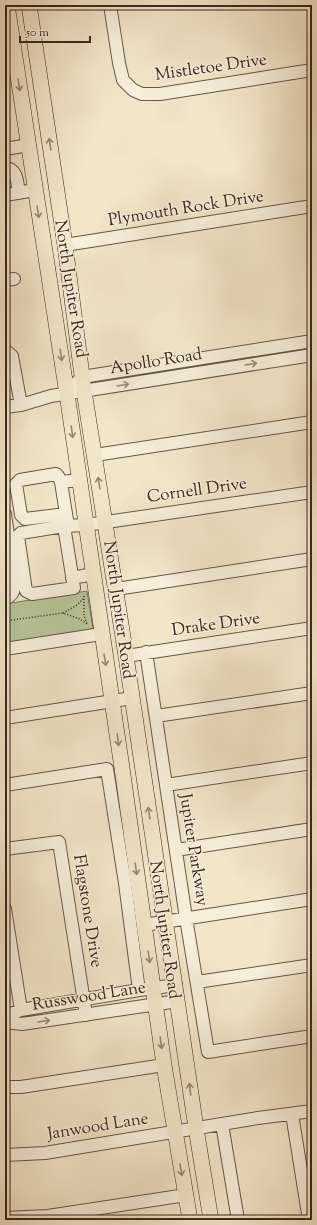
<svg xmlns="http://www.w3.org/2000/svg" width="317" height="1225" font-family="'Sorts Mill Goudy',serif">
  <style>
    .green { fill: #b6c69a; stroke: #78765c }
    .lines { fill: none; stroke-linecap: round; stroke-linejoin: round }
    .minor-casing { stroke: #685648; stroke-width: 14 }
    .major-casing { stroke: #3a261d; stroke-width: 16 }
    .path { stroke: #3a261d; stroke-width: 1.5; stroke-dasharray: 1 2; stroke-linecap: butt }
    .minor { stroke: #f7eedb; stroke-width: 12 }
    .major { stroke: #f2e5c8; stroke-width: 15 }
    .oneway { stroke: #968672 }
    .oneway2 { stroke: #988a7c }
    .labels { text-anchor: middle; dominant-baseline: central; stroke-width: 3; stroke-linejoin: round; paint-order: stroke }
    .street-label { font-size: 17px; fill: #3a261d; stroke: #f7eedb }
  </style>
  <rect width="100%" height="100%" fill="#f2e5c8"/>
  <filter id="stains"><feTurbulence type="fractalNoise" baseFrequency=".005" numOctaves="4"/><feColorMatrix values="0 0 0 0 .2 0 0 0 0 .09 0 0 0 0 .02 0 0 0 .5 -.17"/></filter>
  <radialGradient id="worn" r=".72"><stop offset=".6" stop-color="#630" stop-opacity="0"/><stop offset="1" stop-color="#630" stop-opacity=".3"/></radialGradient>
  <path class="green" d="M87 591 94 635 5 649V604Z"/>
  <g class="lines">
    <g class="minor-casing">
      <path id="minor" d="M110 5 119 63 123 80 133 90 142 94H160L312 70
        M5 149 29 145
        M5 168C18 169 17 183 19 193
        M5 195 35 190
        M65 245 312 206
        M5 280 14 279
        M5 350 12 356 21 405
        M77 382 82 377 312 341
        M5 407 21 405 51 396 312 355
        M95 455 312 422
        M61 482 58 476 56 474 20 480 16 484 21 515 25 519 66 514
        M5 514 15 582C14 591 13 595 5 599
        M67 520 61 482 79 480
        M64 526 74 588 32 594 26 591 18 536 21 533 64 526 86 525 312 492
        M72 578 93 574
        M116 589 312 559
        M5 649 101 634
        M146 652 186 918 208 1052 312 1036
        M126 656 312 628
        M156 716 312 693
        M5 718 132 698
        M5 785 107 769 125 883 139 990
        M166 785 312 763
        M5 849 59 842 86 1015
        M176 850 312 829
        M5 909 21 1010
        M144 925 312 899
        M197 982 312 965
        M5 1016 21 1010 139 990 176 985
        M5 1022 22 1024 178 1001
        M5 1087H21L164 1065
        M292 1114 309 1220
        M222 1124 238 1220
        M5 1155 45 1153 258 1118 312 1111
        M5 1218 48 1216 186 1195"/>
    </g>
    <g class="major-casing">
      <path id="major" d="M7 5 67 394 122 768 164 1065 190 1220
        M29 5 65 245 84 391 126 656 196 1128 211 1220"/>
    </g>
    <path class="path" d="M84 596V615L87 624
      M63 613 77 605 84 598
      M5 621 63 613 80 619 87 624"/>
    <use href="#minor" class="minor"/>
    <use href="#major" class="major"/>
  </g>
  <defs><path id="oneway-shaft" d="M-6 0H5M1.5-3L5.5 0L1.5 3" fill="none" stroke-width="1.6" stroke-linecap="round" stroke-linejoin="round"/></defs>
  <g class="oneway">
    <use href="#oneway-shaft" transform="translate(19 85) rotate(81)"/>
    <use href="#oneway-shaft" transform="translate(50 144) rotate(-99)"/>
    <use href="#oneway-shaft" transform="translate(38 212) rotate(81)"/>
    <use href="#oneway-shaft" transform="translate(61 355) rotate(81)"/>
    <use href="#oneway-shaft" transform="translate(72 432) rotate(82)"/>
    <use href="#oneway-shaft" transform="translate(99 483) rotate(-99)"/>
    <use href="#oneway-shaft" transform="translate(105 660) rotate(81)"/>
    <use href="#oneway-shaft" transform="translate(118 740) rotate(82)"/>
    <use href="#oneway-shaft" transform="translate(149 813) rotate(-99)"/>
    <use href="#oneway-shaft" transform="translate(136 869) rotate(82)"/>
    <use href="#oneway-shaft" transform="translate(149 957) rotate(82)"/>
    <use href="#oneway-shaft" transform="translate(161 1043) rotate(82)"/>
    <use href="#oneway-shaft" transform="translate(190 1089) rotate(-98)"/>
    <use href="#oneway-shaft" transform="translate(181 1170) rotate(80)"/>
  </g>
  <g class="oneway2">
    <use href="#oneway-shaft" transform="translate(251 364) rotate(-9)"/>
    <use href="#oneway-shaft" transform="translate(123 385) rotate(-9)"/>
    <use href="#oneway-shaft" transform="translate(44 1021) rotate(-9)"/>
  </g>
  <g class="labels">
    <g class="street-label">
      <text transform="translate(211 68) rotate(-8)">Mistletoe Drive</text>
      <text transform="translate(186 209) rotate(-9)">Plymouth Rock Drive</text>
      <text transform="translate(70 289) rotate(81)">North Jupiter Road</text>
      <text transform="translate(156 362) rotate(-9)">Apollo Road</text>
      <text transform="translate(197 491) rotate(-8)">Cornell Drive</text>
      <text transform="translate(118 610) rotate(82)">North Jupiter Road</text>
      <text transform="translate(216 625) rotate(-8)">Drake Drive</text>
      <text transform="translate(193 850) rotate(81)">Jupiter Parkway</text>
      <text transform="translate(87 911) rotate(81)">Flagstone Drive</text>
      <text transform="translate(164 930) rotate(82)">North Jupiter Road</text>
      <text transform="translate(89 997) rotate(-9)">Russwood Lane</text>
      <text transform="translate(98 1127) rotate(-9)">Janwood Lane</text>
    </g>
  </g>
  <rect width="317" height="1225" fill="none" stroke="#f2e5c8" stroke-width="20"/>
  <rect x="6" y="6" width="305" height="1213" fill="none" stroke="#3a261d" stroke-width="2"/>
  <rect x="10" y="10" width="297" height="1205" fill="none" stroke="#3a261d"/>
  <path d="M20 36v6h70v-6" fill="none" stroke="#3a261d" stroke-width="2"/>
  <text x="26" y="36" font-size="12" fill="#3a261d" stroke="#f7eedb" stroke-width="3" paint-order="stroke">50 m</text>
  <rect width="100%" height="100%" filter="url(#stains)"/>
  <rect width="100%" height="100%" fill="url(#worn)"/>
</svg>
